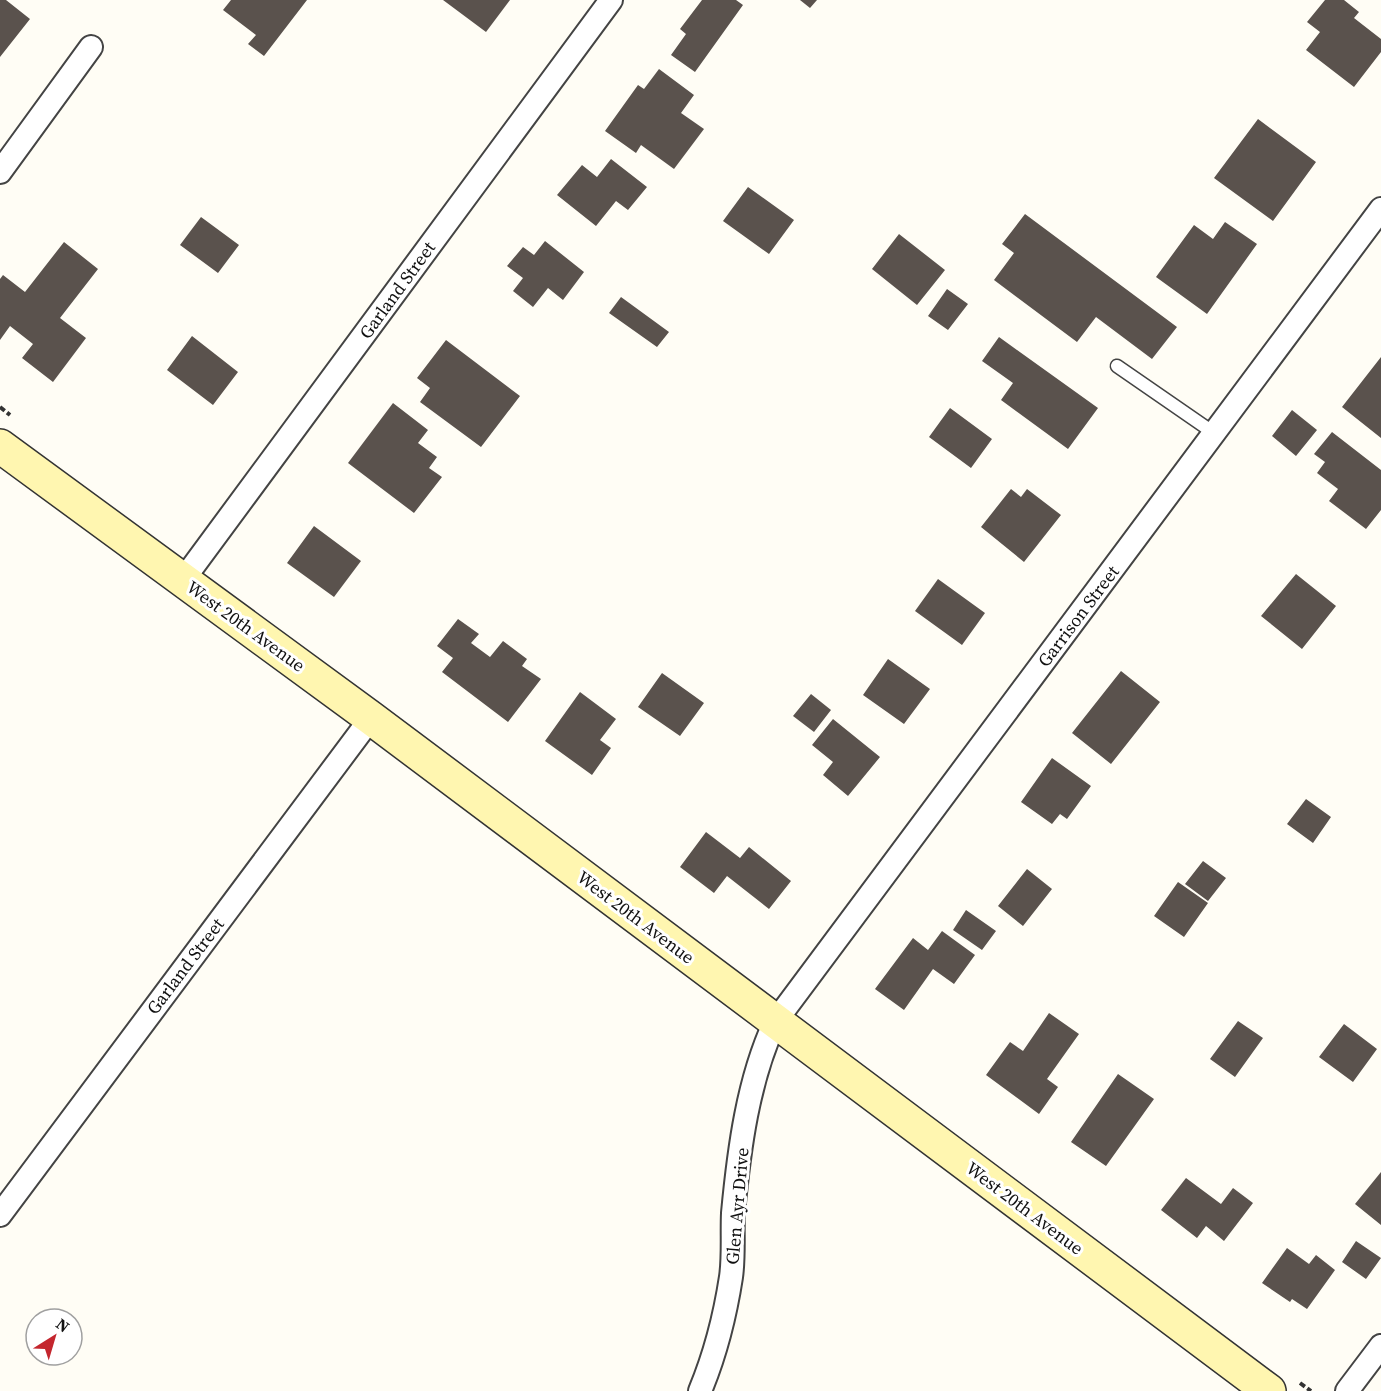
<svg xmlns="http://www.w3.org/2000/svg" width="1381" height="1391" font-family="'Source Serif 4',serif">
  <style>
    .building { fill: #5a524d }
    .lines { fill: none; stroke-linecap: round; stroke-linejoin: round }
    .lane-casing { stroke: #444; stroke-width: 15 }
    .street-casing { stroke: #444; stroke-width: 26 }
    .secondary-casing { stroke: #333; stroke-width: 36 }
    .path { stroke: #333; stroke-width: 4; stroke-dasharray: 6 3; stroke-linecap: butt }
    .lane { stroke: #fff; stroke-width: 12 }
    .street { stroke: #fff; stroke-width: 22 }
    .secondary { stroke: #fff6b0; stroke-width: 33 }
    .labels { text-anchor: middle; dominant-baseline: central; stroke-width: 6; stroke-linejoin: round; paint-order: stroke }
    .street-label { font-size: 18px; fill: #111; stroke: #fff }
  </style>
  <rect width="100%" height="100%" fill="#fffdf5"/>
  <path class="building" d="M0 0H6L30 19 0 57Z
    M231 0H307L264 56 248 44 256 35 223 10Z
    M443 0H510L486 32Z
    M702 0H736L743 5 695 72 671 55 686 34 680 29Z
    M800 0H817L810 8Z
    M1325 0H1344L1359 12 1354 18 1381 39V52L1354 87 1306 50 1320 32 1307 22Z
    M659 69 694 95 681 113 704 129 674 169 641 145 636 153 605 131 638 85 644 89Z
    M1258 119 1316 162 1273 221 1214 178Z
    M611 159 647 187 628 210 616 201 596 226 557 195 582 165 597 177Z
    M748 187 794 220 769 254 723 221Z
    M1025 214 1177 327 1152 359 1096 317 1077 342 994 280 1014 253 1002 244Z
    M201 217 239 245 218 273 180 245Z
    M1225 222 1257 244 1207 314 1156 277 1194 225 1213 239Z
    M899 234 945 270 917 305 872 269Z
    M545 241 584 272 563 300 548 288 533 307 513 291 523 278 507 266 523 247 534 255Z
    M64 242 98 269 60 318 86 338 53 382 22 358 33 344 10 326 0 340V279L3 275 25 292Z
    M947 289 968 304 948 330 928 316Z
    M621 297 669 332 657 347 609 313Z
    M192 336 238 372 213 405 167 370Z
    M999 337 1098 408 1068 449 1001 400 1013 383 982 361Z
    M446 340 520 396 481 447 420 402 430 388 417 378Z
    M1381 357V438L1342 407Z
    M393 403 428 430 418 443 437 457 429 468 442 477 414 513 348 463Z
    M950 408 992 439 971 468 929 437Z
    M1292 410 1317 430 1296 456 1272 436Z
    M1332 432 1381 470V510L1366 529 1329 501 1338 489 1317 473 1325 462 1314 454Z
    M1011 489 1021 497 1027 489 1061 515 1024 562 981 527Z
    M314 526 361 561 334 597 287 563Z
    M1296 574 1336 606 1302 649 1261 616Z
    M938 579 985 613 962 645 915 611Z
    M458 619 479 634 471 643 490 657 503 641 527 659 522 666 541 679 508 722 442 672 453 658 437 646Z
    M888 659 930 689 904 724 863 695Z
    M1121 671 1160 702 1111 764 1072 733Z
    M662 673 704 703 680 736 638 707Z
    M580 692 616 719 600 740 611 748 592 775 545 741Z
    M811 694 831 710 814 732 793 716Z
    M833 719 880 757 848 796 823 775 833 762 812 745Z
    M1052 758 1091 786 1067 819 1060 814 1052 824 1021 802Z
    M1306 799 1331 817 1313 843 1287 824Z
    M706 832 740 858 749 847 791 881 769 909 727 876 714 893 680 867Z
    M1203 861 1226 878 1208 901 1185 884Z
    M1027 869 1052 889 1023 926 998 906Z
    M1178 882 1208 903 1184 937 1154 916Z
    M966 910 996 931 982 950 953 930Z
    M942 931 975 955 954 984 933 969 904 1010 875 989 913 938 928 950Z
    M1049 1013 1079 1034 1047 1079 1058 1087 1039 1114 986 1075 1010 1042 1023 1051Z
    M1238 1021 1263 1038 1235 1077 1210 1059Z
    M1344 1024 1377 1049 1353 1082 1319 1057Z
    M1118 1074 1154 1099 1106 1166 1071 1142Z
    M1381 1172V1225L1355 1204Z
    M1186 1178 1221 1204 1233 1188 1253 1203 1224 1241 1206 1226 1197 1238 1161 1210Z
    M1356 1241 1381 1258 1366 1279 1342 1262Z
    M1287 1248 1309 1264 1316 1255 1335 1270 1307 1309 1292 1299 1290 1302 1262 1283Z"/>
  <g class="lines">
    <g class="lane-casing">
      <path id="lane" d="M1117 366 1214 433"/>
    </g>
    <g class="street-casing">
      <path id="street" d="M0 172 91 47
        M183 580 611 0
        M0 1215 371 718
        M700 1391C715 1355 725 1316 731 1277 734 1256 732 1234 733 1213 739 1149 748 1080 775 1022L1381 209
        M1347 1391 1381 1346"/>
    </g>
    <g class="secondary-casing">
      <path id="secondary" d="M0 446 371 718 1269 1391"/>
    </g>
    <path class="path" d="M0 407 10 415
      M1300 1383 1311 1391"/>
    <use href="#lane" class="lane"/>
    <use href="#street" class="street"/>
    <use href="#secondary" class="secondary"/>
  </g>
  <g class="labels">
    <g class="street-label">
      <text transform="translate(397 290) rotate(-54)">Garland Street</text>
      <text transform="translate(1078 616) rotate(-53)">Garrison Street</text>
      <text transform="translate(246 626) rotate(36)">West 20th Avenue</text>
      <text transform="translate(636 917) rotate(37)">West 20th Avenue</text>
      <text transform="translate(185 966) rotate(-53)">Garland Street</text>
      <text transform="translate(737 1206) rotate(-85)">Glen Ayr Drive</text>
      <text transform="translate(1025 1208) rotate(37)">West 20th Avenue</text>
    </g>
  </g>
  <g transform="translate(54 1337) rotate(37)"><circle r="28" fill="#ffffff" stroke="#a0a0a0" stroke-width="1.5"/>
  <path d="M0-4.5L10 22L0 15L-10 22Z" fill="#c4262e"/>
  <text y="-9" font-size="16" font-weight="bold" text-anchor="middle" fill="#111111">N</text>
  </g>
</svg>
